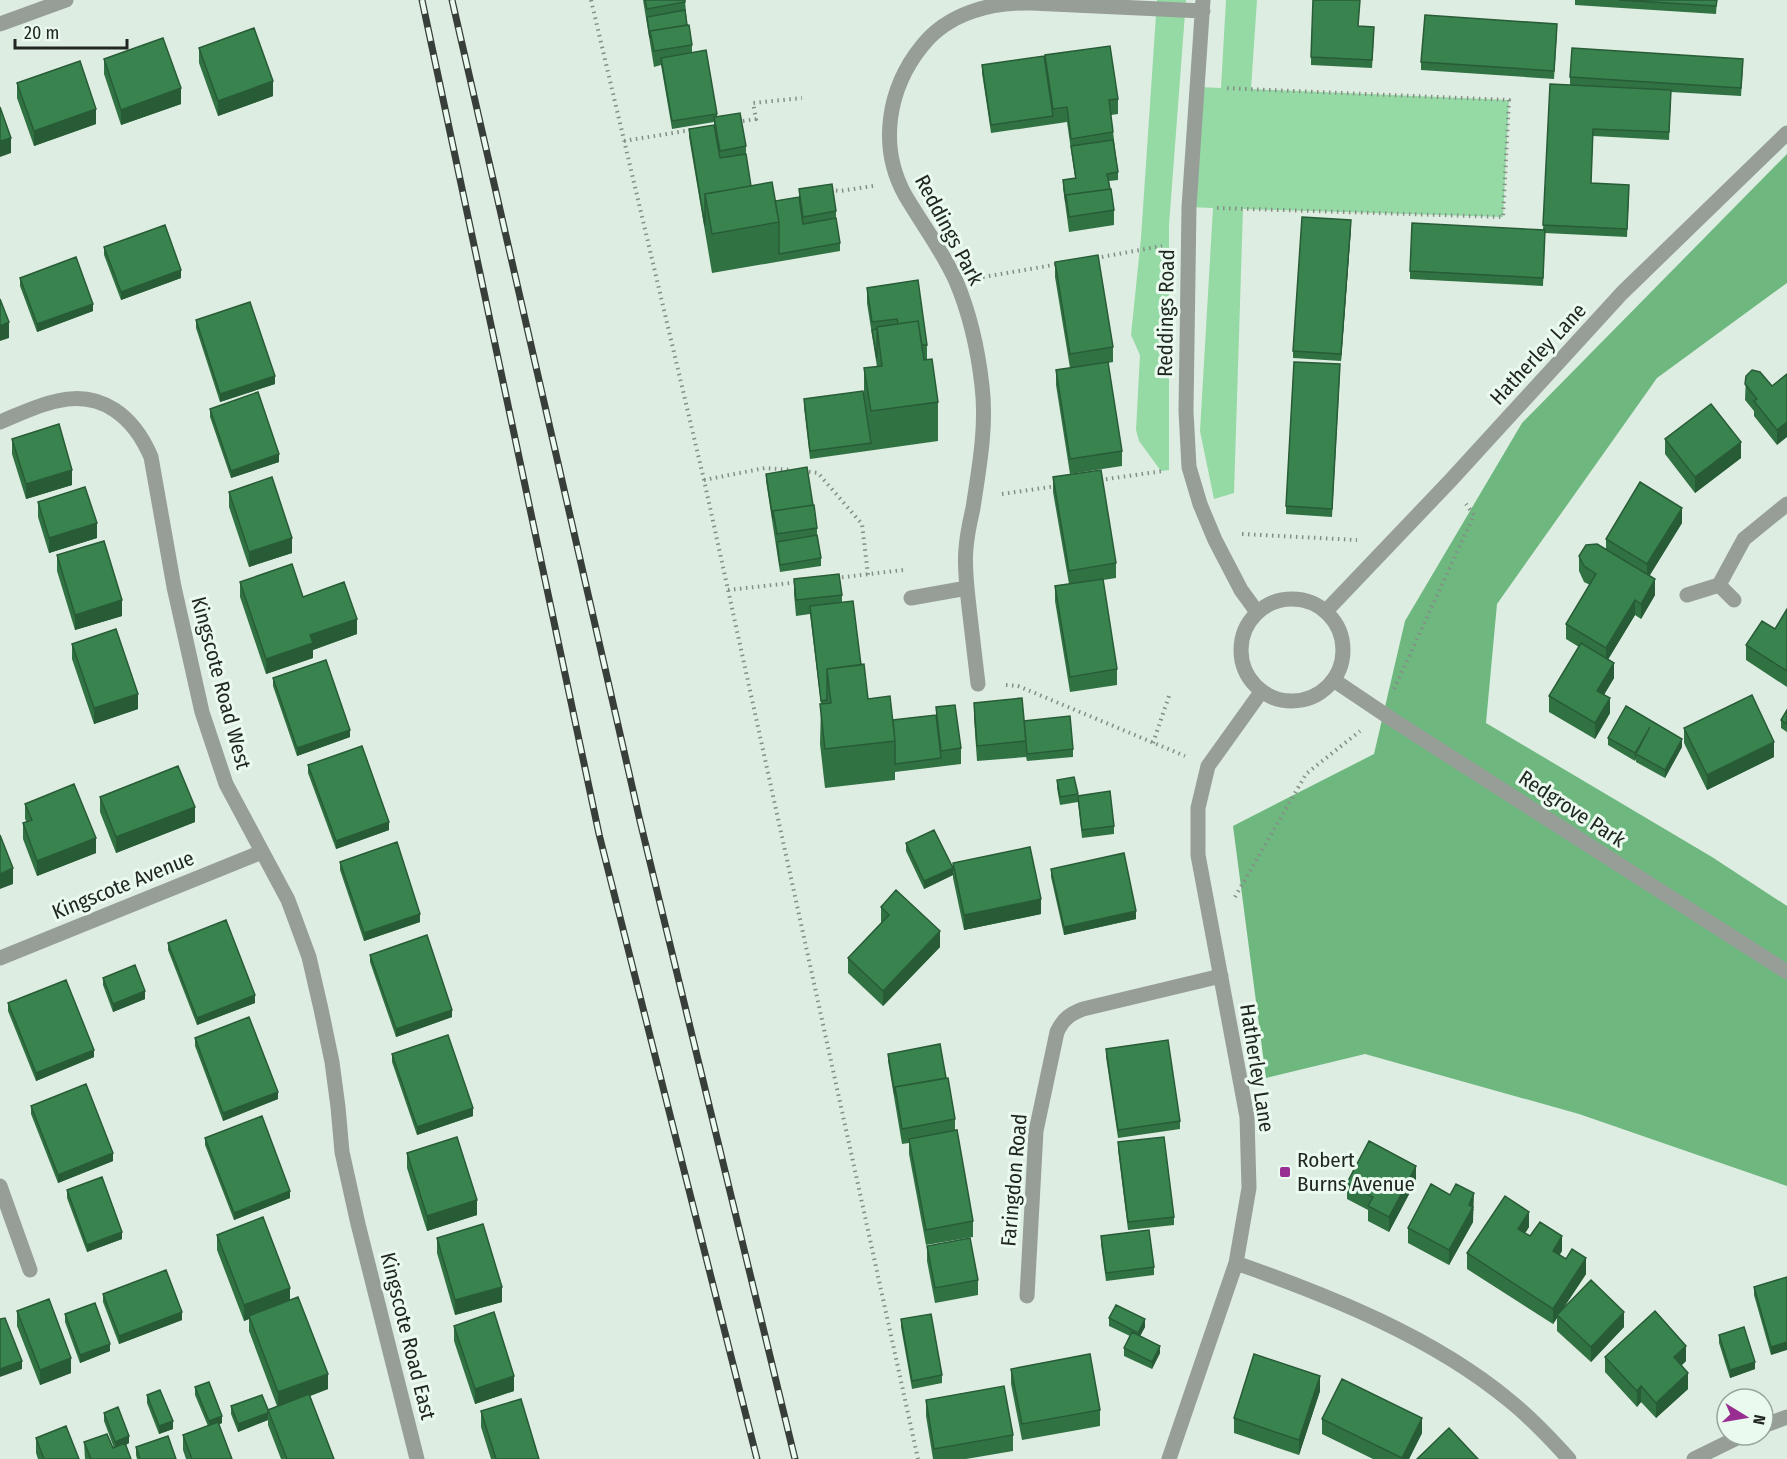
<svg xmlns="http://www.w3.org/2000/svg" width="1787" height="1459" font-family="'Fira Sans Condensed',sans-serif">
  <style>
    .green { fill: #95d9a4 }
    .forest { fill: #6eb880 }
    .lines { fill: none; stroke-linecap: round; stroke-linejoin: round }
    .path { stroke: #848e86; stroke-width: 4; stroke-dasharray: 1.5 4.5; stroke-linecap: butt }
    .street { stroke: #979e98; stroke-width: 15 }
    .rail-casing { stroke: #383f3a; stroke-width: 7 }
    .rail { stroke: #ebfaee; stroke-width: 4.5; stroke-dasharray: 14; stroke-linecap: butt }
    .wall { fill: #317243 }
    .shaded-wall { fill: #285c37 }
    .building { fill: #39844e; stroke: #285c37; stroke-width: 1.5 }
    .poi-dot { fill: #982e91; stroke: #ebfaee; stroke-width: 2 }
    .labels { text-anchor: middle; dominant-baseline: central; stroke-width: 6; stroke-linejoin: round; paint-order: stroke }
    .street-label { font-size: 21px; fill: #212622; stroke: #ebfaee }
    .poi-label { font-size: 21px; fill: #212622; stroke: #ebfaee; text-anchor: start }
  </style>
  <rect width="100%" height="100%" fill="#deede1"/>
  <path class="green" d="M1157 0H1186L1169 225V470L1161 471 1139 441 1136 430 1140 355 1131 335 1141 238Z
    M1226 0H1257L1251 89 1509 100 1503 217 1243 209 1234 493 1214 499 1200 431 1213 208 1189 207 1198 87 1221 88Z"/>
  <path class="forest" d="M1787 154V283L1657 378 1497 604 1486 723 1712 857 1787 906V1186L1579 1114 1365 1054 1266 1078 1233 826 1374 754 1405 621 1522 423Z"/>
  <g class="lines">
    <path class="path" d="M591 0 704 480 918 1459
      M737 122 756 119 753 103 802 98
      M624 141 691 130
      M830 190 840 191 873 186
      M1217 208 1503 217 1509 100 1224 88
      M1096 258 1162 246
      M983 277 1059 264
      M803 471 818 473 862 524 868 575
      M704 480 765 468 792 470
      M1100 480 1163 471
      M1002 494 1057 486
      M1242 534 1357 540
      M836 578 903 570
      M728 590 799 582
      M1006 685 1018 686 1185 756
      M1394 689 1474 515 1466 504
      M1153 743 1169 696
      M1235 897 1306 774 1360 731"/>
    <path class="street" d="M1203 0 1189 207 1186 411 1189 467 1200 504 1215 540 1241 590 1257 612
      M0 24 66 0
      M0 422C18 415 37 405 57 401 102 390 134 417 151 457L174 587 202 712 226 784 288 900 309 957 321 1009 332 1062 338 1107 342 1152 358 1224 417 1459
      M1687 595 1719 585
      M911 598 967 588
      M1241 650a51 51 0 1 1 102 0a51 51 0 1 1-102 0Z
      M1734 600 1719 585 1744 539 1787 504
      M1327 610 1450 481 1622 293 1787 133
      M1335 681 1393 720 1787 972
      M978 684C975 658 972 633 969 607 967 588 964 567 966 548 967 535 970 521 973 508 979 468 987 426 982 386 978 350 970 314 956 281 942 250 922 224 905 195 878 146 888 88 922 46 948 13 991 2 1031 3L1203 11
      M0 958 262 852
      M0 1186 30 1270
      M1236 1263C1330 1296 1433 1337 1510 1401 1531 1418 1550 1438 1569 1459
      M1027 1296 1036 1131 1057 1032C1063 1019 1070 1014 1083 1009L1221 976
      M1763 1426 1787 1417
      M1169 1459 1236 1263 1249 1188 1247 1117 1198 855V808L1208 766 1261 692
      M1694 1459 1743 1435"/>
    <g class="rail-casing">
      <path id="rail" d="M422 0 599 834 757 1459
        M452 0 640 821 795 1459"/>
    </g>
    <use href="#rail" class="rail"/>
  </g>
  <path class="wall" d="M643 0H685L687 25 692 45V52L717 114V117L746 146V154L751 186 775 201 799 197V189L836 211V218L840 243V251L712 273 689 137V129L714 125V122L672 129 661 65 654 67Z
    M1575 0H1717L1716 14 1575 5Z
    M1359 26 1374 35 1372 68 1311 65V57Z
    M1557 32 1554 79 1421 70V62Z
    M199 48 273 96 218 116 199 63Z
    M1045 55 1118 99V114L1111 115 1118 172V180L1109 181 1114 210V225L1069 232 1063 188V180L1075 178 1067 122 991 133 982 73V65L1045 64Z
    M104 59 181 104 121 125 104 74Z
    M1743 67 1741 96 1671 92 1669 140 1593 136 1591 183 1629 193 1627 237 1545 233 1543 286 1410 279V271L1543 230 1550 84 1570 85V77Z
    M17 83 96 124 34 146 17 98Z
    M1351 228 1341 361 1293 358V351Z
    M104 247 181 278 121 300 104 255Z
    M1055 262 1113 347V362L1108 363 1122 451V466L1070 474 1056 385V370L1070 368 1055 277Z
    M20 278 93 311 37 332 20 286Z
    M867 288 927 345V360L938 402V441L810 459 804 407V399L864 397V368L877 367 867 303Z
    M196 320 275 384 220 402 196 328Z
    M1340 372 1332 517 1286 514V506Z
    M1787 374 1777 445 1754 416V411L1745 400 1746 376 1772 386Z
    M210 409 279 462 231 478 210 417Z
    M12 439 72 485 26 499 12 454Z
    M1665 439 1741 458 1695 493 1665 454Z
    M766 474 813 505 817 528V535L821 558V566L780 572 766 481Z
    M1053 477 1116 563V578L1103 580 1117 669V685L1070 692 1055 601V586L1069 584 1053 492Z
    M229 492 292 553 249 567 229 507Z
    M38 502 97 538 49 553 38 517Z
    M1682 523 1649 576 1655 595 1641 619 1635 615 1608 659 1614 678 1604 695 1610 713 1595 739 1549 712V696L1579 647 1566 639V624L1590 585 1584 582 1579 571V556L1606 549V539Z
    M57 555 122 616 75 630 57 571Z
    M794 579 842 595V602L861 665 868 699 893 720 936 715V707L961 748V764L895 772V780L825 788 820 744 821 704 810 614 796 616 794 594Z
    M240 582 357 634 313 650V658L266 674 240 597Z
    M1787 609V687L1746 660V645L1775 629Z
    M72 644 138 709 94 724 72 659Z
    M273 678 350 737 297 756 273 686Z
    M974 703 1024 721 1073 749V757L1027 761 1026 757 977 761 974 718Z
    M1787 710V732L1781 728V720Z
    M1684 728 1774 757 1707 790 1684 743Z
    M1608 738 1682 747 1665 778 1636 762V758L1635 761 1608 745Z
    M308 765 389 830 336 849 308 773Z
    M1057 780 1078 794V802L1060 805 1057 788Z
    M1078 796 1114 826V834L1082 838 1078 803Z
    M100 797 195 822 116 853 100 812Z
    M25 804 96 853 37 876 23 839V823L27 822 25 819Z
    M906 843 953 875 924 889 906 851Z
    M340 862 420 922 364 941 340 870Z
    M953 863 1041 914 964 930 953 878Z
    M1051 869 1136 919 1064 935 1051 877Z
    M881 907 940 947 883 1006 848 973V958L881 923Z
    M168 943 255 1003 197 1025 168 950Z
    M370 955 452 1017 396 1037 370 962Z
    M103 978 145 999 113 1012 103 985Z
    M8 1003 94 1057 36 1081 8 1011Z
    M195 1038 278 1099 223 1121 195 1046Z
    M1106 1049 1180 1121V1129L1118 1138 1106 1057Z
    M392 1054 473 1116 417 1135 392 1062Z
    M888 1054 955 1119V1130L973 1221V1237L926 1245 909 1154V1143L902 1144 888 1061Z
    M31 1106 113 1161 58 1183 31 1114Z
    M205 1138 290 1198 234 1220 205 1145Z
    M1118 1142 1174 1217V1225L1128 1230 1118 1150Z
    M407 1153 477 1215 427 1231 407 1168Z
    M1416 1181 1389 1232 1368 1221V1210L1347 1199V1183Z
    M67 1190 122 1239 87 1252 67 1198Z
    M1474 1209 1473 1211V1222L1449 1265 1408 1243V1228Z
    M1529 1227 1525 1233 1562 1251 1559 1255 1586 1274 1563 1309 1624 1327 1591 1362 1557 1331V1318L1553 1324 1467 1269V1253Z
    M217 1235 290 1300 328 1389 310 1396 334 1459H281L268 1425V1420L238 1432 231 1414V1406L268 1410 277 1406 249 1331V1319L244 1321 217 1250Z
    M1101 1236 1154 1267V1275L1106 1281 1101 1244Z
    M437 1238 502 1302 455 1315 437 1253Z
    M927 1246 978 1280V1295L935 1303 927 1261Z
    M1787 1277 1771 1355 1754 1295V1287Z
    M103 1294 182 1320 119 1344 103 1302Z
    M17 1311 71 1373 40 1385 17 1326Z
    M65 1314 110 1351 80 1363 65 1322Z
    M1109 1318 1145 1327 1140 1336 1160 1353 1152 1369 1124 1356V1348L1130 1336 1109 1326Z
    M901 1319 942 1375V1383L912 1389 901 1327Z
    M454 1326 514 1391 475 1404 454 1341Z
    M1719 1335 1755 1369 1730 1378 1719 1343Z
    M1605 1357 1686 1361 1681 1366 1688 1389 1656 1418 1641 1402 1637 1407 1605 1372Z
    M1011 1369 1100 1410V1426L1022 1440 1011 1384Z
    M195 1387 222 1423 219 1424 232 1459H186L183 1450V1435L208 1426 195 1395Z
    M1320 1391 1299 1455 1234 1433V1418Z
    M147 1395 173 1429 159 1434 147 1403Z
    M926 1400 1013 1435V1451L966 1459H933L926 1416Z
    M481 1411 539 1459H491L481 1427Z
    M104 1413 129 1443 126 1445 131 1459H85L84 1442 113 1448H114L104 1421Z
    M1322 1419 1422 1433 1409 1459H1373L1322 1434Z
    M36 1438 79 1459H38L36 1453Z
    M136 1447 176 1459H137L136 1455Z"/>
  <path class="shaded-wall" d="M273 81V96L218 116V101Z
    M181 88V104L121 125V110Z
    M96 109V124L34 146V131Z
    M11 138V153L0 157V141Z
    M1351 220V228L1341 361V354Z
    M181 270V278L121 300V292Z
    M93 304V311L37 332V324Z
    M9 322V338L0 341V326Z
    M275 376V384L220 402V394Z
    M1787 422V437L1777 445V430Z
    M1741 442V458L1695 493V477Z
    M279 454V462L231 478V471Z
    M72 470V485L26 499V484Z
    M1682 508V523L1647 580V564Z
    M97 523V538L49 553V538Z
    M292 538V553L249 567V552Z
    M1655 579V595L1641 619V604Z
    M122 600V616L75 630V615Z
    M1635 600V615L1606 663V648Z
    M357 619V634L313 650V658L266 674V659L310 635Z
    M1614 663V678L1597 706V691Z
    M138 694V709L94 724V708Z
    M1610 698V713L1595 739V723Z
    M1650 727 1636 754V758L1635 761V753Z
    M350 730V737L297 756V748Z
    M1682 739V747L1665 778V770Z
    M1774 742V757L1707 790V775Z
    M195 807V822L116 853V837Z
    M389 822V830L336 849V841Z
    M96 838V853L37 876V861Z
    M13 868V884L0 889V874Z
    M953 868V875L924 889V881Z
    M1041 899V914L964 930V915Z
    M1136 911V919L1064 935V927Z
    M420 914V922L364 941V933Z
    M940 931V947L883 1006V991Z
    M145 991V999L113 1012V1004Z
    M255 995V1003L197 1025V1018Z
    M452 1010V1017L396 1037V1029Z
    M94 1050V1057L36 1081V1073Z
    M278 1092V1099L223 1121V1113Z
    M473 1108V1116L417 1135V1127Z
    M113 1153V1161L58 1183V1175Z
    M1416 1166V1181L1389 1232V1217Z
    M290 1191V1198L234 1220V1213Z
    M1474 1193 1473 1222 1449 1265V1250Z
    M477 1200V1215L427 1231V1216Z
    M1529 1212V1227L1518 1244V1229Z
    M122 1232V1239L87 1252V1245Z
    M1562 1236V1251L1553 1266V1251Z
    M1586 1258V1274L1558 1316 1557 1315V1318L1553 1324V1309Z
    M502 1287V1302L455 1315V1300Z
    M290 1288V1303L249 1316V1319L244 1321V1305Z
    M182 1312V1320L119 1344V1336Z
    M1624 1312V1327L1591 1362V1347Z
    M1145 1319V1327L1138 1340V1333Z
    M1787 1342V1350L1771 1355V1347Z
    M110 1344V1351L80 1363V1355Z
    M1160 1346V1353L1152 1369V1362Z
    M1686 1346V1361L1674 1372V1357Z
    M71 1358V1373L40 1385V1370Z
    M22 1361V1369L0 1377V1369Z
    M1755 1362V1369L1730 1378V1370Z
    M1688 1373V1389L1656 1418V1403Z
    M328 1374V1389L278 1408V1392Z
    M514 1376V1391L475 1404V1389Z
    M1320 1376V1391L1299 1455V1440Z
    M1641 1386V1402L1637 1407V1391Z
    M268 1413V1420L238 1432V1424Z
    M222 1416V1423L209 1429V1421Z
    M1422 1418V1433L1409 1459H1402Z
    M173 1421V1429L159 1434V1426Z
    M129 1436V1443L115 1449V1442Z"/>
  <path class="building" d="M645 0H685V2L647 9Z
    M1313 0H1360L1358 26 1374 27 1372 60 1311 57Z
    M1619 0H1717L1716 6Z
    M685 10 687 25 650 31V38L647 17Z
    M1425 15 1557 24 1554 71 1421 62Z
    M689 25 692 45 654 51 650 31Z
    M254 28 273 81 218 101 199 48Z
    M163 38 181 88 121 110 104 59Z
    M1110 46 1118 99 1109 100 1113 132 1071 139 1067 107 1053 109 1045 55Z
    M1572 48 1743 59 1741 88 1570 77Z
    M706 50 717 114 672 121 661 58Z
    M1044 56 1053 116 991 125 982 65Z
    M80 61 96 109 34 131 17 83Z
    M1550 84 1671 90 1669 132 1593 129 1591 183 1629 185 1627 229 1543 225Z
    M0 107 11 138 0 141Z
    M740 113 746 146 720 151 714 117Z
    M714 125 720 158 746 154 751 186 705 194V226L689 129Z
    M1113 140 1118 172 1107 174 1110 189 1066 195V203L1063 180 1076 178 1071 146Z
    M772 182 779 222 712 234 705 194Z
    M832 184 836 211 803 217 799 189Z
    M1111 189 1114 210 1069 217 1066 195Z
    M799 197 803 224 836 218 840 243 779 254V222L775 201Z
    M1302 217 1351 220 1341 354 1293 351Z
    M1412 223 1545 230 1543 278 1410 271Z
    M165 225 181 270 121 292 104 247Z
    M1098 255 1113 347 1070 354 1055 262Z
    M76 257 93 304 37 324 20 278Z
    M918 280 927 345H922L918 321 898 324 897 319 872 322 867 288Z
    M0 299 9 322 0 326Z
    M250 302 275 376 220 394 196 320Z
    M918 321 924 360 932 359 938 402 871 411 864 368 882 366 877 327Z
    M877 329V359L872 330Z
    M1108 362 1122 451 1070 459 1056 370Z
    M1294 362 1340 364 1332 509 1286 506Z
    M1752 370 1760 372 1772 386 1787 374V422L1777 430 1754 401 1757 399 1745 384 1746 376Z
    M863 391 871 443 810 451 804 399Z
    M258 392 279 454 231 471 210 409Z
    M1711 404 1741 442 1695 477 1665 439Z
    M59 424 72 470 26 484 12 439Z
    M807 467 813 505 773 511V519L766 474Z
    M1101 470 1116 563 1069 571 1053 477Z
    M272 477 292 538 249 552 229 492Z
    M1640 482 1682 508 1647 564 1606 539Z
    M85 487 97 523 49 538 38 502Z
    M814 505 817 528 777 534 773 511Z
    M817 535 821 558 780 565 777 542Z
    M104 541 122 600 75 615 57 555Z
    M1597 544 1655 579 1641 604 1635 600 1606 648 1566 624 1596 574 1584 566 1579 556 1586 545Z
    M292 564 303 597 344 582 357 619 310 635 313 643 266 659 240 582Z
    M839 574 842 595 796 600 794 579Z
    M1103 579 1117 669 1070 677 1055 586Z
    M853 601 861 665 827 669V700L821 701 810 606Z
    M1787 609V671L1746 645 1762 621 1775 629Z
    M116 629 138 694 94 708 72 644Z
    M1581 643 1614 663 1597 691 1610 698 1595 723 1549 696Z
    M326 660 350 730 297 748 273 678Z
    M864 664 868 699 890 696 895 741 825 749 820 704 831 703 827 669Z
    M1752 695 1774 742 1707 775 1684 728Z
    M1022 698 1026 741 977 746 974 703Z
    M955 705 961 748 941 751 936 707Z
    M1626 706 1682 739 1665 770 1636 754 1650 727 1635 753 1608 738Z
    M1787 710V724L1781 720Z
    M936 715 941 758 895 764V741L893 720Z
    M1070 716 1073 749 1027 754 1024 721Z
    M362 746 389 822 336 841 308 765Z
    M178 766 195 807 116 837 100 797Z
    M1074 777 1078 794 1060 797 1057 780Z
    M74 784 96 838 37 861 23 823 32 820 25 804Z
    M1110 791 1114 826 1082 830 1078 796Z
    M934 830 953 868 924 881 906 843Z
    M0 835 13 868 0 874Z
    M397 842 420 914 364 933 340 862Z
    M1030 847 1041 899 964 915 953 863Z
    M1124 853 1136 911 1064 927 1051 869Z
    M896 890 940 931 883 991 848 958 889 915 881 907Z
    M226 920 255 995 197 1018 168 943Z
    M427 935 452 1010 396 1029 370 955Z
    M135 965 145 991 113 1004 103 978Z
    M66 980 94 1050 36 1073 8 1003Z
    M249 1017 278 1092 223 1113 195 1038Z
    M448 1035 473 1108 417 1127 392 1054Z
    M1168 1040 1180 1121 1118 1130 1106 1049Z
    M940 1044 946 1078 895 1087V1095L888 1054Z
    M948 1078 955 1119 902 1129 895 1087Z
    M86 1084 113 1153 58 1175 31 1106Z
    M262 1116 290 1191 234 1213 205 1138Z
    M957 1130 973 1221 926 1230 909 1139Z
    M457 1137 477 1200 427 1216 407 1153Z
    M1164 1137 1174 1217 1128 1222 1118 1142Z
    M1369 1141 1416 1166 1389 1217 1368 1206 1373 1197 1347 1183Z
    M102 1177 122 1232 87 1245 67 1190Z
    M1431 1184 1450 1195 1456 1184 1474 1193 1469 1205 1473 1207 1449 1250 1408 1228Z
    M1505 1196 1529 1212 1518 1229 1530 1236 1540 1222 1562 1236 1553 1251 1566 1259 1572 1249 1586 1258 1553 1309 1467 1253Z
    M263 1217 290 1288 244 1305 217 1235Z
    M483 1224 502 1287 455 1300 437 1238Z
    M1149 1230 1154 1267 1106 1273 1101 1236Z
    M970 1238 978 1280 935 1288 927 1246Z
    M166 1270 182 1312 119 1336 103 1294Z
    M1787 1277V1342L1771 1347 1754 1287Z
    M1591 1280 1624 1312 1591 1347 1557 1315Z
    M298 1297 328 1374 278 1392 249 1316Z
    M49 1299 71 1358 40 1370 17 1311Z
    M95 1303 110 1344 80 1355 65 1314Z
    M1116 1305 1145 1319 1138 1333 1109 1318Z
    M1655 1311 1686 1346 1674 1357 1688 1373 1656 1403 1641 1386 1637 1391 1605 1357Z
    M494 1312 514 1376 475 1389 454 1326Z
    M931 1314 942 1375 912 1381 901 1319Z
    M5 1318 22 1361 0 1369V1319Z
    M1744 1327 1755 1362 1730 1370 1719 1335Z
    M1132 1332 1160 1346 1152 1362 1124 1348Z
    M1090 1354 1100 1410 1022 1424 1011 1369Z
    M1254 1354 1320 1376 1299 1440 1234 1418Z
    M1342 1379 1422 1418 1402 1458 1322 1419Z
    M209 1382 222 1416 209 1421 195 1387Z
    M1004 1386 1013 1435 934 1449 926 1400Z
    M160 1390 173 1421 159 1426 147 1395Z
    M309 1394 334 1459H287L268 1410Z
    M262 1395 269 1412 268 1410V1413L238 1424 231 1406Z
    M521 1399 539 1459H496L481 1411Z
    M118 1407 129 1436 115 1442 104 1413Z
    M218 1422 232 1459H192L183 1435Z
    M66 1426 79 1459H44L36 1438Z
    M1449 1428 1478 1459H1417Z
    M107 1434 113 1448 125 1443 131 1459H91L84 1442Z
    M168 1436 176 1459H140L136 1447Z"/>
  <rect class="poi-dot" x="1279" y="1166" width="12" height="12" rx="3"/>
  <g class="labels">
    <g class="street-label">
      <text transform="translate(949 230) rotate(62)">Reddings Park</text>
      <text transform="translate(1166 313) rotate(-89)">Reddings Road</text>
      <text transform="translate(1538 354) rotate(-47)">Hatherley Lane</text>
      <text transform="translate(221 683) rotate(75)">Kingscote Road West</text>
      <text transform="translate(1572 809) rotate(33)">Redgrove Park</text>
      <text transform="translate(123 885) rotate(-22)">Kingscote Avenue</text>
      <text transform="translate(1257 1068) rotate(81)">Hatherley Lane</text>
      <text transform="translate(1014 1180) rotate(-85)">Faringdon Road</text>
      <text transform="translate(408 1336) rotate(76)">Kingscote Road East</text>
    </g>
    <g class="poi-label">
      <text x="1297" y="1160">Robert<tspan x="1297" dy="24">Burns Avenue</tspan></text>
    </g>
  </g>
  <g transform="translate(1745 1417) rotate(101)"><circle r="28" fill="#ebfaee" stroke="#9aa59c" stroke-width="1.5"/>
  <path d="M0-4.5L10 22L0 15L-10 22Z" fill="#982e91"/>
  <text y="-9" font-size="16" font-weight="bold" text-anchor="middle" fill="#212622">N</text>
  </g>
  <path d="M15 39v9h112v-9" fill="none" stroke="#212622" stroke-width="3"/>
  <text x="24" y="39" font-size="18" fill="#212622" stroke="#ebfaee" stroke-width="4.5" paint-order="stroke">20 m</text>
</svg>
